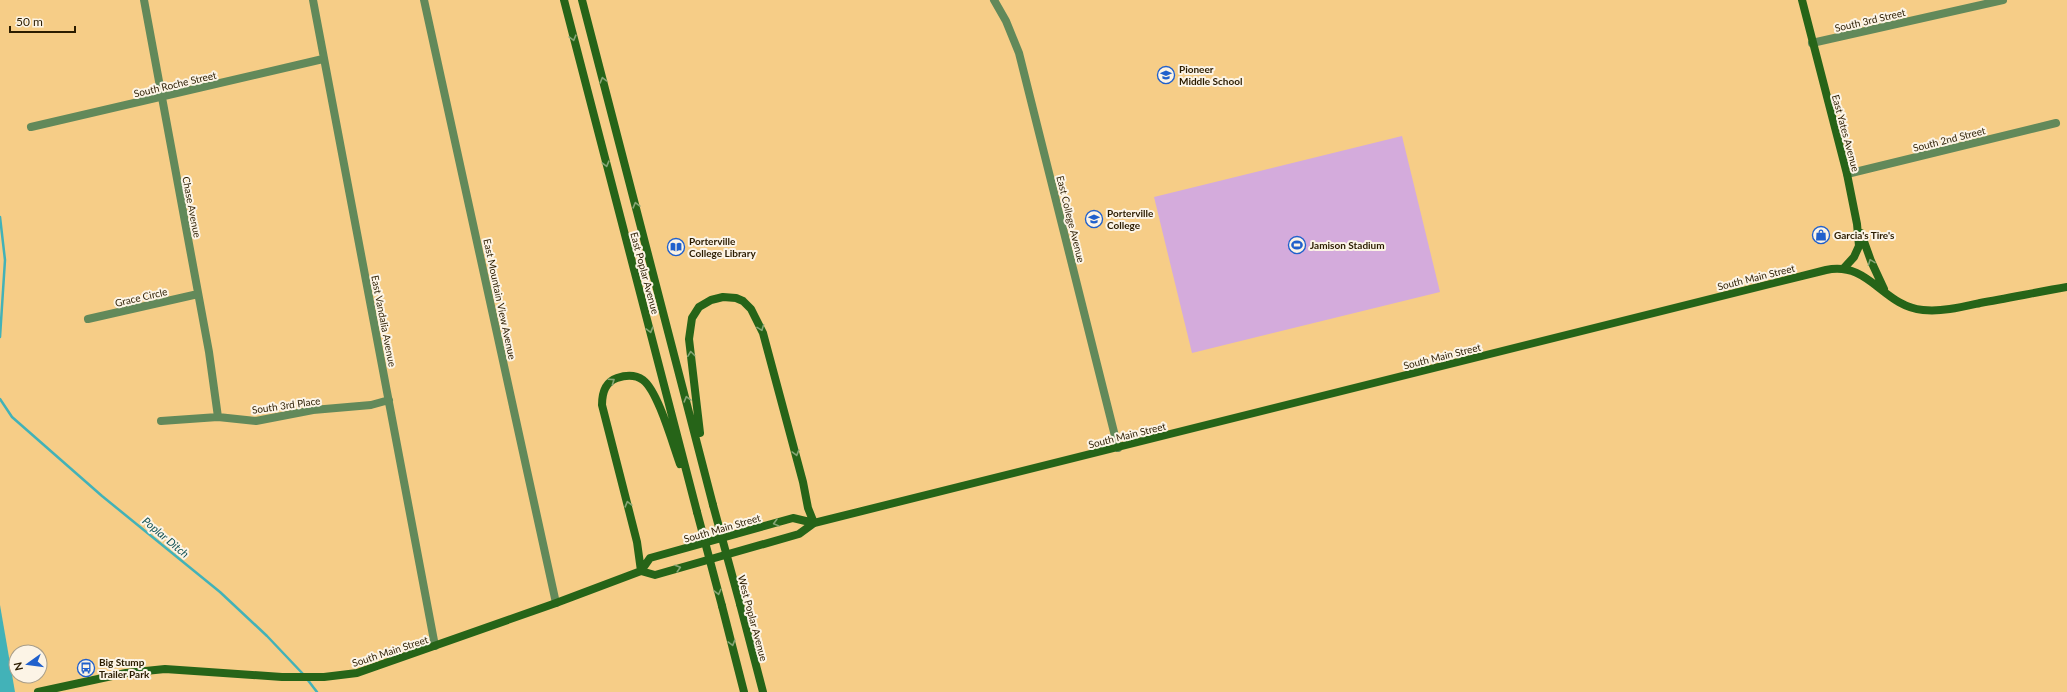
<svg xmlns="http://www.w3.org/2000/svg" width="2067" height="692" font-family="Lato,sans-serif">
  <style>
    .green { fill: #d4abdc }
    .water { fill: #42b2b8 }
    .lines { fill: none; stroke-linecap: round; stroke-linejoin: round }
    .stream { stroke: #42b2b8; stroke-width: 2.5 }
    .street { stroke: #62895a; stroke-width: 8 }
    .secondary { stroke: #266418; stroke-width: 8 }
    .secondary-bridge { stroke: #266418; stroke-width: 8 }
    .oneway { stroke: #86a575 }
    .labels { text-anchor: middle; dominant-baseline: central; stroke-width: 4; stroke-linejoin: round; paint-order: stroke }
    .street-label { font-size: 10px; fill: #2b1c00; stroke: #fcf4e6 }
    .poi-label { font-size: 10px; font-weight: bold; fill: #2b1c00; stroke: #fcf4e6; text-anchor: start }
    .water-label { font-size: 11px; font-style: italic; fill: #0d4f53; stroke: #fcf4e6 }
  </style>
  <rect width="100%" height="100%" fill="#f6cd87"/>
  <path class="green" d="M1402 136 1440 292 1192 353 1154 197Z"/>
  <path class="water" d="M0 605 15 692H0Z"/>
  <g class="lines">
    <path class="stream" d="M0 217 5 260 0 337
      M0 399 12 417 102 496 220 592 267 636 304 675
      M307 679 317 692"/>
    <path class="street" d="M144 0 209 352 218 417
      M313 0 435 646
      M424 0 556 603
      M994 0 1006 21 1019 53 1118 448
      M1812 43 2003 0
      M31 127 323 59
      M1847 174 2056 123
      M88 319 198 294
      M161 421 218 417 256 421 313 410 371 405 389 400"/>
    <path class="secondary" d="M564 0 697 512
      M582 0 713 505
      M1802 0 1847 174 1857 224 1859 246 1854 257 1844 268
      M1861 233 1871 261 1884 289
      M700 433 689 339 692 318 699 307 711 300 723 297 736 298 743 301 751 309 763 333 803 482 808 508 814 523
      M641 571 655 575 799 534 814 523 1826 270C1870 261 1882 306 1923 310 1942 312 1962 307 1980 303 2009 298 2038 292 2067 287
      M641 571 637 542 602 405C602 393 605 382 617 378 626 375 636 375 643 380 658 391 673 445 680 464
      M740 604 763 692
      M722 606 744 692
      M38 692 126 673 165 669 282 677H324L357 673 556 603 641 571 650 558 793 518 814 523"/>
    <path class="secondary-bridge" d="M713 505 740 604
      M697 512 722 606"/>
  </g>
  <defs><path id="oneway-chevron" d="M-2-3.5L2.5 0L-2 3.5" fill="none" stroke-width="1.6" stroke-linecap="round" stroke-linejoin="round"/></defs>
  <g class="oneway">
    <use href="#oneway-chevron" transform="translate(573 38) rotate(75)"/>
    <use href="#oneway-chevron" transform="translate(603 80) rotate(-105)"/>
    <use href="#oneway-chevron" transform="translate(606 164) rotate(75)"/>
    <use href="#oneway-chevron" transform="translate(636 205) rotate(-105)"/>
    <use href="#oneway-chevron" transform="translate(1871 262) rotate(-111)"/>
    <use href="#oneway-chevron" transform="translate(761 328) rotate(69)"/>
    <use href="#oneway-chevron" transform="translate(650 330) rotate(75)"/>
    <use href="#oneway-chevron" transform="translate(691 354) rotate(-97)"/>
    <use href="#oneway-chevron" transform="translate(612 381) rotate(-34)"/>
    <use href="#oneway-chevron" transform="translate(687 399) rotate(-105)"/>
    <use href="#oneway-chevron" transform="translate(796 453) rotate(75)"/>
    <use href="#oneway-chevron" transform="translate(628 504) rotate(-105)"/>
    <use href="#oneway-chevron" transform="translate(776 523) rotate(165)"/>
    <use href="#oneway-chevron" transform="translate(678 568) rotate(-17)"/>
    <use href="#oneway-chevron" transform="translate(718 592) rotate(76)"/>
    <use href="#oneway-chevron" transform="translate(732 643) rotate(75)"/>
  </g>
  <defs>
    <g id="school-ring" transform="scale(0.9)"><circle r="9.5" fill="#fcf4e6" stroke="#2060cc" stroke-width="1.5"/><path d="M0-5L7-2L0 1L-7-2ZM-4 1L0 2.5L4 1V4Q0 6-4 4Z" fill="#2060cc"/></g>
    <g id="university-ring" transform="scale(0.9)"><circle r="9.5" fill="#fcf4e6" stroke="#2060cc" stroke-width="1.5"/><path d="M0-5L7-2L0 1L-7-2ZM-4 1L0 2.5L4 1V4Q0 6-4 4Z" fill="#2060cc"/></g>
    <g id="shop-ring" transform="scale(0.9)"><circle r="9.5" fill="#fcf4e6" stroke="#2060cc" stroke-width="1.5"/><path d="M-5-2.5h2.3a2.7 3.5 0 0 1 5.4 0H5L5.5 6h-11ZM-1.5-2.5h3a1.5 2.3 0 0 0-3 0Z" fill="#2060cc"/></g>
    <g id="stadium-ring" transform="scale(0.9)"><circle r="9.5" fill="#fcf4e6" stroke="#2060cc" stroke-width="1.5"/><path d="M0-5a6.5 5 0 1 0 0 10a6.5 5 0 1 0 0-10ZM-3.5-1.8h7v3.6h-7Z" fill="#2060cc"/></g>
    <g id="library-ring" transform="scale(0.9)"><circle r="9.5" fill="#fcf4e6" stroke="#2060cc" stroke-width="1.5"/><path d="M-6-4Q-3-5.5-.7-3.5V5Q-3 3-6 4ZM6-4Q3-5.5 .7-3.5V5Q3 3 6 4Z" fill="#2060cc"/></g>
    <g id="bus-ring" transform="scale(0.9)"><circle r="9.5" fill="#fcf4e6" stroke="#2060cc" stroke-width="1.5"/><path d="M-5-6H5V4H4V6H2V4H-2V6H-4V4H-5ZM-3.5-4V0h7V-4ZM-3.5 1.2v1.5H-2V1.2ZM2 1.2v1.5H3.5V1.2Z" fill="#2060cc"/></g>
  </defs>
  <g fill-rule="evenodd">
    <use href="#school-ring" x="1166" y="75"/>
    <use href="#university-ring" x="1094" y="219"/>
    <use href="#shop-ring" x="1821" y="235"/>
    <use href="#stadium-ring" x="1297" y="245"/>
    <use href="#library-ring" x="676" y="247"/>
    <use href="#bus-ring" x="86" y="668"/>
  </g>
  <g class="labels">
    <g class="street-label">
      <text transform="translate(1870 20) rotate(-13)">South 3rd Street</text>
      <text transform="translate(175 84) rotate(-13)">South Roche Street</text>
      <text transform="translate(1846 133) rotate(75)">East Yates Avenue</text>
      <text transform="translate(1949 139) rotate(-14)">South 2nd Street</text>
      <text transform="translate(192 207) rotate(79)">Chase Avenue</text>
      <text transform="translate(1071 219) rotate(76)">East College Avenue</text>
      <text transform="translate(645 273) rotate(75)">East Poplar Avenue</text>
      <text transform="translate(1756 277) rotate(-14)">South Main Street</text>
      <text transform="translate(141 297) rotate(-13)">Grace Circle</text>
      <text transform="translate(500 299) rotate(78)">East Mountain View Avenue</text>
      <text transform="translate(384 321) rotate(79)">East Vandalia Avenue</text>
      <text transform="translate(1442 356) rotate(-14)">South Main Street</text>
      <text transform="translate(286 405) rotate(-8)">South 3rd Place</text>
      <text transform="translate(1127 435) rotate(-14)">South Main Street</text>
      <text transform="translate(722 528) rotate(-16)">South Main Street</text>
      <text transform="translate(753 618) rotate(75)">West Poplar Avenue</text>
      <text transform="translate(390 651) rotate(-18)">South Main Street</text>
    </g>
    <g class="poi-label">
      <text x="1179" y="69">Pioneer<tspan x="1179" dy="12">Middle School</tspan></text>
      <text x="1107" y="213">Porterville<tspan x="1107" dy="12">College</tspan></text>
      <text x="1834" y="235">Garcia's Tire's</text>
      <text x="689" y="241">Porterville<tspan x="689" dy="12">College Library</tspan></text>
      <text x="1310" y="245">Jamison Stadium</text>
      <text x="99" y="662">Big Stump<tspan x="99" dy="12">Trailer Park</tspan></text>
    </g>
    <g class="water-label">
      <text transform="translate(166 537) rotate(40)">Poplar Ditch</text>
    </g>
  </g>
  <g transform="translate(28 664) rotate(256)"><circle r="19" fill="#fcf4e6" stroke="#a89e8a"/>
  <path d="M0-3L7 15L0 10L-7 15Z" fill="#2060cc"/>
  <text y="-6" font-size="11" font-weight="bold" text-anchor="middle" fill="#2b1c00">N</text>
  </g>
  <path d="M10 26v6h65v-6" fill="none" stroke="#2b1c00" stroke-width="2"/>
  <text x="16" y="26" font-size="12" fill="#2b1c00" stroke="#fcf4e6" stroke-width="3" paint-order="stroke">50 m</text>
</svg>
